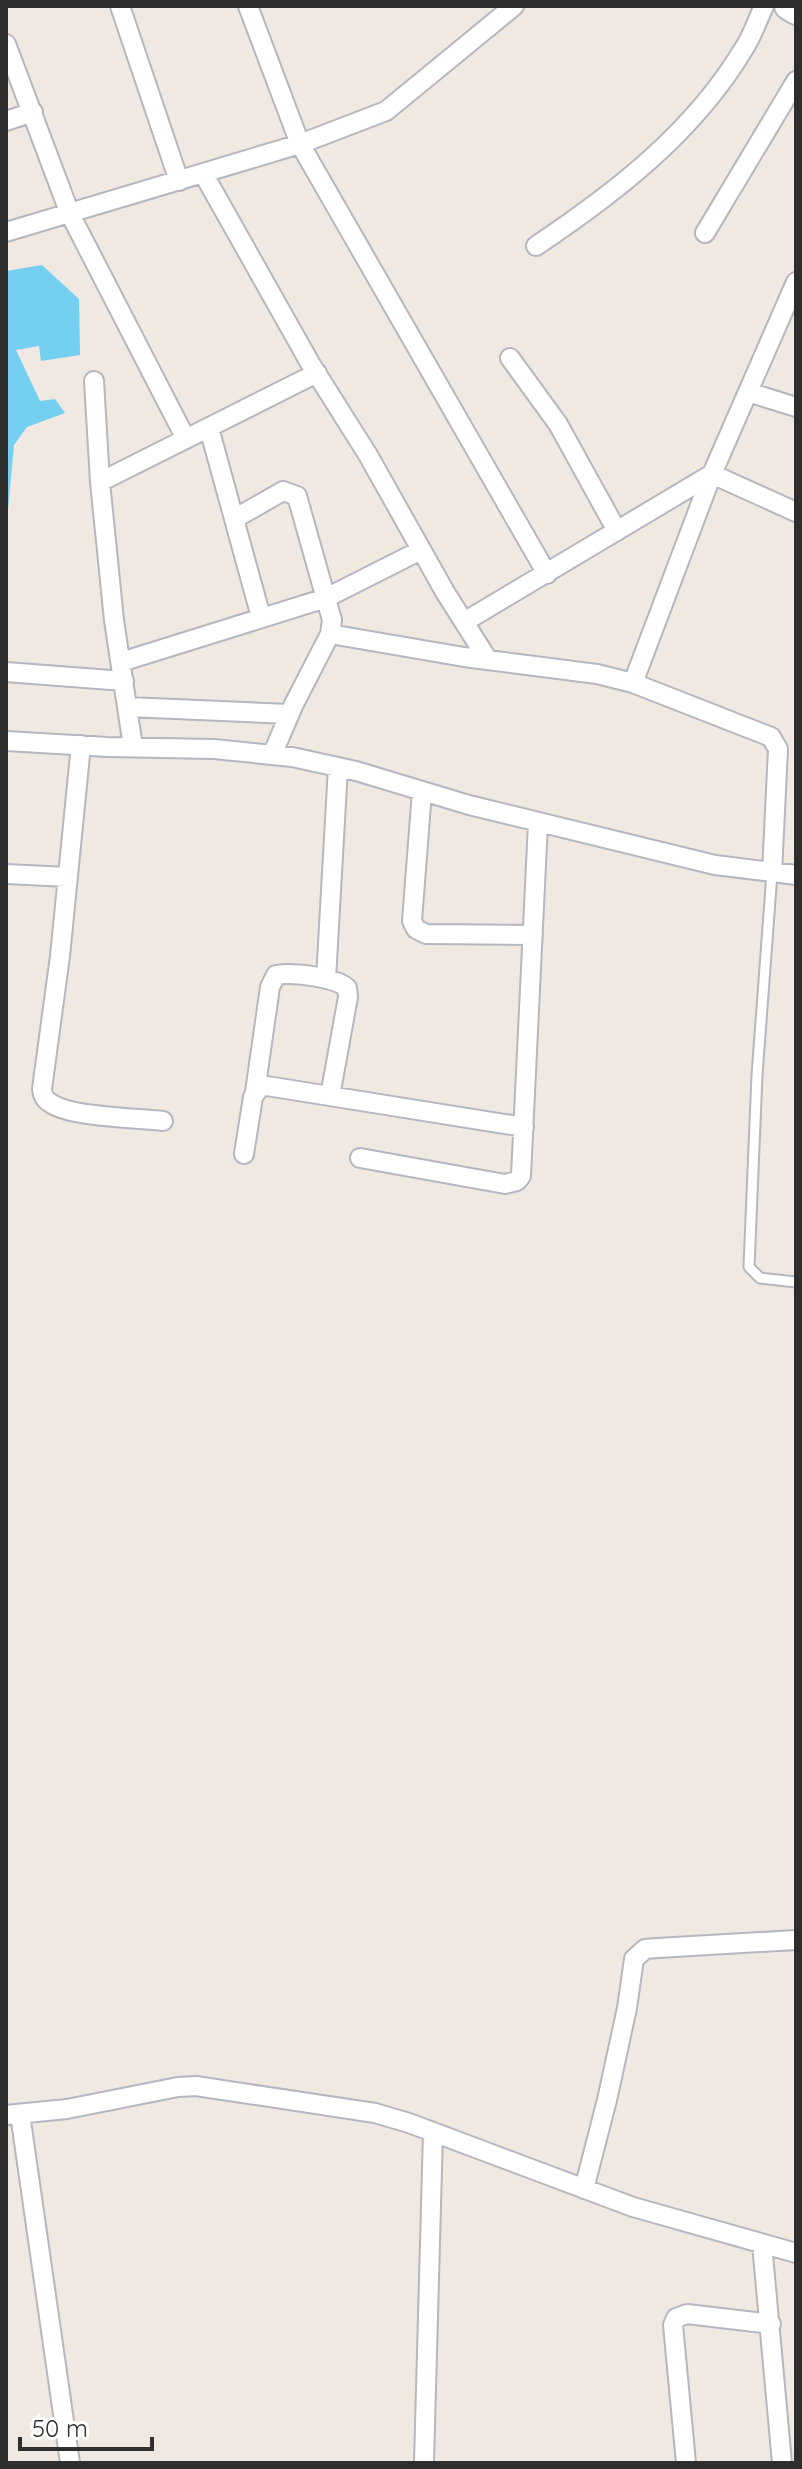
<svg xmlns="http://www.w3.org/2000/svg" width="802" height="2469" font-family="Quicksand,sans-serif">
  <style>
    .water { fill: #75cff0 }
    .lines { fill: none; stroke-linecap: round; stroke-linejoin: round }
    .lane-casing { stroke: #b4b7c1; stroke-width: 13 }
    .street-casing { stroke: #b4b7c1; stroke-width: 22 }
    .secondary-casing { stroke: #b4b7c1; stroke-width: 30 }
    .lane { stroke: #fff; stroke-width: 9 }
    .street { stroke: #fff; stroke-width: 18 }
    .secondary { stroke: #fff; stroke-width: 26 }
  </style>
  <rect width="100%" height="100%" fill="#efe9e1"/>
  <path class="water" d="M42 265 79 299 80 355 41 361 39 346 16 350 40 401 55 399 65 413 27 427 14 445 8 510H6V271Z"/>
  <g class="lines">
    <g class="lane-casing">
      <path id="lane" d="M772 873 757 1075 749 1267 760 1278 796 1282"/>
    </g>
    <g class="street-casing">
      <path id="street" d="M120 6 179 181
        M248 6 300 144 547 574
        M6 44 70 214 186 439
        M6 121 33 112
        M203 173 310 363 368 455 445 592 488 660
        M6 232 300 144 386 111 514 6
        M705 233 796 81
        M536 246C615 193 693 133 743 50 752 37 757 21 764 6
        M510 358 558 424 617 531
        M94 381 100 482 114 620 133 747
        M748 392 796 407
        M209 428 261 617
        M100 482 317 373
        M234 519 283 491 297 496 332 620 330 634 294 704 272 755
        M464 622 712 474 796 512
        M330 634 464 657 597 674 633 683 771 737 778 749 772 873
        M121 662 326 598 421 550
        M6 672 124 681
        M633 683 712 474 796 282
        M128 707 289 714
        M6 741 108 747 214 749 292 757 356 771 469 805 715 865 796 875
        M81 745 60 956 42 1089C43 1097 45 1100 52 1104 72 1117 136 1118 163 1121
        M422 791 412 921 416 929 426 934 533 935
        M6 874 68 877
        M326 979 338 767
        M255 1092 270 987 276 975C292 972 335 977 347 988L348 997 330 1096
        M244 1154 253 1097 260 1087 267 1086 524 1127
        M360 1158 505 1184 517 1181 521 1176 538 823
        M20 2114 70 2463
        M6 2115 67 2109 178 2087 196 2086 375 2113 409 2123 633 2207 796 2253
        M584 2189 607 2100 627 2008 634 1959 645 1949 658 1948 796 1940
        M762 2244 782 2463
        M424 2463 433 2132
        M686 2463 673 2325 676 2318 687 2314 771 2324"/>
    </g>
    <g class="secondary-casing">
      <path id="secondary" d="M788 6 796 11"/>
    </g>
    <use href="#lane" class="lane"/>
    <use href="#street" class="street"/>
    <use href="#secondary" class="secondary"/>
  </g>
  <rect width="802" height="2469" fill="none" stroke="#2e2e2e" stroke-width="16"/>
  <path d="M20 2437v12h132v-12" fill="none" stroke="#2e2e2e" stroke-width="4"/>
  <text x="32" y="2437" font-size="24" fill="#2e2e2e" stroke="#ffffff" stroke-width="6" paint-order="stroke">50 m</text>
</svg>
